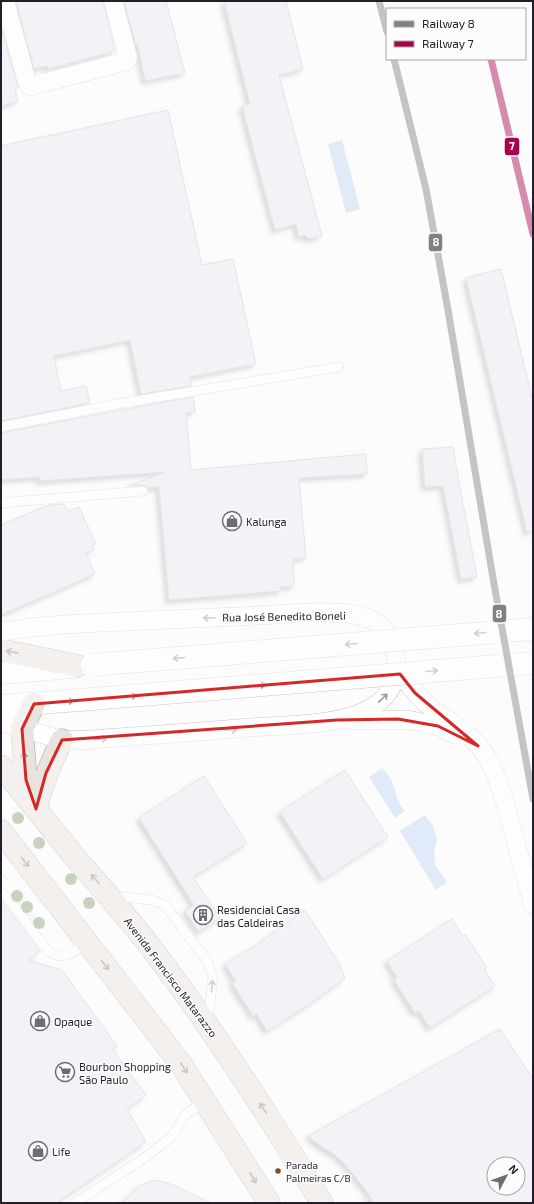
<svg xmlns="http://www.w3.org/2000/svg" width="534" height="1204" font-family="'Exo 2',sans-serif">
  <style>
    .green { fill: #eaf6e3 }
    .water { fill: #bfd6f6 }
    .building { fill: #ebe6f0; stroke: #c9c6cc; fill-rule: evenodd; filter: url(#shadow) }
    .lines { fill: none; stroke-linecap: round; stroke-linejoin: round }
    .lane-casing { stroke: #c8c4cb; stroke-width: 10 }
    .street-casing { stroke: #c8c4cb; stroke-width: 19 }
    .secondary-casing { stroke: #c8c4cb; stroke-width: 23 }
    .primary-casing { stroke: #aca398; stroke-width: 23 }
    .path { stroke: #e1e1e1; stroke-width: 2.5; stroke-dasharray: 2 2; stroke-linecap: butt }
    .lane { stroke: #fff; stroke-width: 9 }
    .street { stroke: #fff; stroke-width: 18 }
    .secondary { stroke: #fff; stroke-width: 22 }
    .primary { stroke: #e8e3dd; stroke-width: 22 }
    .secondary-bridge-casing { stroke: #c8c4cb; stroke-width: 23; stroke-linecap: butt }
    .secondary-bridge { stroke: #fff; stroke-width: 22 }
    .rail-1-casing { stroke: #fcfcfc; stroke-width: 10 }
    .rail-2-casing { stroke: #fcfcfc; stroke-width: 10 }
    .rail-1 { stroke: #808080; stroke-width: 7 }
    .rail-2 { stroke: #a8034f; stroke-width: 7 }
    .tree { fill: #8ca07b }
    .oneway { stroke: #9c9a9f }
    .oneway2 { stroke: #908a8c }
    .marked { fill: none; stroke: #d62828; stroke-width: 3; stroke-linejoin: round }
    .bus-dot { fill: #7a4b2a; stroke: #fcfcfc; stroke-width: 1.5 }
    .labels { text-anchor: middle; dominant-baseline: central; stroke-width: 3; stroke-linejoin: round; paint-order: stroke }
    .bus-label { font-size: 10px; fill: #241e2a; stroke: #fcfcfc; text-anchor: start }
    .poi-label { font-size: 11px; fill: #241e2a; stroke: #fcfcfc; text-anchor: start }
    .street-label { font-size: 11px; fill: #241e2a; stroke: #fcfcfc }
    .line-badge { stroke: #fcfcfc; stroke-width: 1.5 }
    .badge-label { font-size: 11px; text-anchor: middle; font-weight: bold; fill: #fff }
  </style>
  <defs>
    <filter id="shadow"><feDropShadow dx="-3.5" dy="3.5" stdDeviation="2" flood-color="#0004"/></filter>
  </defs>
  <rect width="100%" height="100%" fill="#fcfcfc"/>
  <path class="green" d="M16 889 46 928 36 925 33 922 10 895Z"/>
  <path class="water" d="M342 140 360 209 346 213 328 144Z
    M382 768C386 773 391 778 393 784 397 795 397 803 405 811L395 818 369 777Z
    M425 815 433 826 437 838 434 854 435 865 447 882 436 890 400 831Z"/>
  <path class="building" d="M16 1H103L115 51 48 69 47 66 34 69Z
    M124 1H166L185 73 145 81 138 45H136Z
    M224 1H286L303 69 279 75 322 236 309 239 305 235 299 237 296 224 275 230 242 106 250 104Z
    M1 26 18 88 15 89 18 101 1 106Z
    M168 110 202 265 233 259 256 364 190 377 191 386 141 394 130 340 54 356 61 391 86 386 90 403 1 421V146Z
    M501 269 533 402V531L527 532 466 278Z
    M193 397 195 412 186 413 191 470 366 454 367 474 299 478 306 558 293 559 294 586 280 587 281 591 169 600 159 487 148 488 142 485 129 486 165 472 40 481 39 477 1 480V433L110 412Z
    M453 447 456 466 477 577 461 579 443 486 425 487 422 449Z
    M64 504 68 511 79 507 96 544 92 545 94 549 86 553 95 574 1 615V525L49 505Z
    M345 770 388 837 323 879 280 812Z
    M204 776 247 843 193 877 220 918 199 932 185 911 194 905 139 818Z
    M1 900 40 951 28 960 62 970 117 1046 113 1050 146 1095 127 1109 146 1142 56 1203H1Z
    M305 910 339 963 345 978 308 1005 267 1031 257 1014 253 1016 232 983 236 981 225 964 247 950 248 951Z
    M452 919 463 936 465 934 487 968 484 969 495 986 430 1028 419 1011 415 1013 394 980 397 978 387 961Z
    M500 1029 533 1079V1203H374L365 1189 347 1166 334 1154 322 1147 308 1136ZM494 1164H518V1188H494Z
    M155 1180 164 1182 176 1186 211 1203H122L141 1185Z"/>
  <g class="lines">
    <g class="lane-casing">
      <path id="lane" d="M1 427 117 404 339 367
        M1 503 143 491
        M1 892 10 901 48 951C65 962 73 952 87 942
        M113 896 152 900 165 905 207 961 213 977 208 1021
        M75 1203 143 1159 170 1138 175 1132 185 1115 204 1101"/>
    </g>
    <g class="street-casing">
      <path id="street" d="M5 1 27 82 30 86H32L127 61 128 57 113 1
        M1 632C38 625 75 624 113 622 158 620 203 618 248 616 280 615 338 607 367 618 383 624 391 638 395 653 401 674 392 694 374 706 346 725 291 725 257 727 199 732 142 736 84 740H62L1 722
        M397 670C407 683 417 696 430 707 451 724 474 734 488 759 495 772 500 786 504 799L533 905
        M349 720H410L438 726 456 735"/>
    </g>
    <g class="secondary-casing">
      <path id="secondary" d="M1 673 72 667
        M1 706 92 699"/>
    </g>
    <g class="primary-casing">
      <path id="primary" d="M1 650 78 666
        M1 766C25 795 49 825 73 855 99 885 125 914 149 945 212 1027 268 1114 322 1203
        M33 800 26 780 22 729 34 704
        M36 809C42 784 51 762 62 740
        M1 831 181 1064 269 1203"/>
    </g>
    <path class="path" d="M1 872 7 880
      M360 1203 370 1197"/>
    <use href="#lane" class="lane"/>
    <use href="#street" class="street"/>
    <use href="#secondary" class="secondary"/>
    <use href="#primary" class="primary"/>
    <g class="secondary-bridge-casing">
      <path id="secondary-bridge" d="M92 665 533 629
        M92 699 533 663"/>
    </g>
    <use href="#secondary-bridge" class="secondary-bridge"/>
    <g class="rail-1-casing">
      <path id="rail-1" d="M379 1 387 32
        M394 59 426 189 448 310 494 584 533 799"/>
    </g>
    <g class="rail-2-casing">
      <path id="rail-2" d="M491 59 533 234"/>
    </g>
    <use href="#rail-1" class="rail-1"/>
    <use href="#rail-2" class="rail-2"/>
  </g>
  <g class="tree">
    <circle cx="18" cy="818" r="6"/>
    <circle cx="39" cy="843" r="6"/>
    <circle cx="71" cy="879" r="6"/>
    <circle cx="17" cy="896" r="6"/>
    <circle cx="89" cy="903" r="6"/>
    <circle cx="27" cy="907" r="6"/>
    <circle cx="39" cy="923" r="6"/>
  </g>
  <defs><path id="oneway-shaft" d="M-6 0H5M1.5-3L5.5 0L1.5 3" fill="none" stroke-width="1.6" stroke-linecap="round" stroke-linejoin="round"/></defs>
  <g class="oneway">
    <use href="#oneway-shaft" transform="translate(209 618) rotate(178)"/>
    <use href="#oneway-shaft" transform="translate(480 633) rotate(175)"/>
    <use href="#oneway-shaft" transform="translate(351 644) rotate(175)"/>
    <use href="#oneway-shaft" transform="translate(179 658) rotate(175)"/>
    <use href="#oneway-shaft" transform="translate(432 671) rotate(-5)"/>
    <use href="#oneway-shaft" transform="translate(260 685) rotate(-5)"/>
    <use href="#oneway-shaft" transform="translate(131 696) rotate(-5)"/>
    <use href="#oneway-shaft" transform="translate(383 698) rotate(-44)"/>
    <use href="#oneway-shaft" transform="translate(68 701) rotate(-5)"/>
    <use href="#oneway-shaft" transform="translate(231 730) rotate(-5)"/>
    <use href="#oneway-shaft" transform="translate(101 739) rotate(-4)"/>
    <use href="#oneway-shaft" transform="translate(212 986) rotate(-84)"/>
  </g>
  <g class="oneway2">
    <use href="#oneway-shaft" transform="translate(12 652) rotate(-169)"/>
    <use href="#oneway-shaft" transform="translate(24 758) rotate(-94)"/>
    <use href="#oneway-shaft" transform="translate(25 862) rotate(52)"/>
    <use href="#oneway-shaft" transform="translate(95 879) rotate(-131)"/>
    <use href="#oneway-shaft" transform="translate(105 965) rotate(52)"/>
    <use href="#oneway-shaft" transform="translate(184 1068) rotate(57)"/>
    <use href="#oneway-shaft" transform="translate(263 1108) rotate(-123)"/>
    <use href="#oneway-shaft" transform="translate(253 1178) rotate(58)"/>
  </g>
  <path d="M0 0H534V1204H0ZM400 674 415 693 478 746 438 726 398 719 337 720 62 740 46 773 36 809 26 780 22 729 34 704Z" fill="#fcfcfc" fill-opacity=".55" fill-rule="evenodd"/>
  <path class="marked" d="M400 674 415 693 478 746 438 726 398 719 337 720 62 740 46 773 36 809 26 780 22 729 34 704Z"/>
  <defs>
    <g id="shop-ring" transform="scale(1)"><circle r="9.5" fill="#fcfcfc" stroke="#706c74" stroke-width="1.5"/><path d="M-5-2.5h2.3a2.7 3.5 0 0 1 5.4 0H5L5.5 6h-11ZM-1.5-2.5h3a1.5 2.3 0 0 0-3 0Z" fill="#706c74"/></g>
    <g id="building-ring" transform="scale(1)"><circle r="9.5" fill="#fcfcfc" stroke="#706c74" stroke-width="1.5"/><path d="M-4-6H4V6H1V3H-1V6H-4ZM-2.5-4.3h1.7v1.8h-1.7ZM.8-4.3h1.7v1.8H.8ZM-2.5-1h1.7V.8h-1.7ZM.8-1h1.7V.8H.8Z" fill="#706c74"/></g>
    <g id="supermarket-ring" transform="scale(1)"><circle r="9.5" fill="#fcfcfc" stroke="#706c74" stroke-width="1.5"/><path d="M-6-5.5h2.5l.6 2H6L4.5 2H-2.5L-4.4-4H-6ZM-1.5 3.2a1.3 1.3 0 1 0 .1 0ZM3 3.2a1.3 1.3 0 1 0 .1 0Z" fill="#706c74"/></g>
  </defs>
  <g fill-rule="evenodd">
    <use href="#shop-ring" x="232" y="521"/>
    <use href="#building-ring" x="203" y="915"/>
    <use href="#shop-ring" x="40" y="1021"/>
    <use href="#supermarket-ring" x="65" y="1072"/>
    <use href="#shop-ring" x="38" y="1151"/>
  </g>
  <circle class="bus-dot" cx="278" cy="1171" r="3.5"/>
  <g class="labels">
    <g class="bus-label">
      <text x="286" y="1165">Parada<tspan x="286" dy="13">Palmeiras C/B</tspan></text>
    </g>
    <g class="poi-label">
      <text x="246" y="521">Kalunga</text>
      <text x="217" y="909">Residencial Casa<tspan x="217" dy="13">das Caldeiras</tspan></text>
      <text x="54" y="1021">Opaque</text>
      <text x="79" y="1066">Bourbon Shopping<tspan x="79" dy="13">São Paulo</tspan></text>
      <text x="52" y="1151">Life</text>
    </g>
    <g class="street-label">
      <text transform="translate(284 616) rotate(-1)">Rua José Benedito Boneli</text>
      <text transform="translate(171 977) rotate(53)">Avenida Francisco Matarazzo</text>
    </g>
  </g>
  <g class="line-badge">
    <rect x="504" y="137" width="16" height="19" rx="4" fill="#a8034f"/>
    <rect x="428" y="233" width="15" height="19" rx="4" fill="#808080"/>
    <rect x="492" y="604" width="15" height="19" rx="4" fill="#808080"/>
  </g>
  <g class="badge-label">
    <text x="512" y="150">7</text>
    <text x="436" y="246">8</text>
    <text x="499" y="618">8</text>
  </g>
  <rect width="534" height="1204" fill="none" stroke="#241e2a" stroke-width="4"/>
  <rect x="386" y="8" width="140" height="52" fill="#fcfcfc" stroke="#a6a3a8"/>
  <rect x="394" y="21" width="20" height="6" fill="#808080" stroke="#a6a3a8"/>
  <text x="422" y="28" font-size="12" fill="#241e2a">Railway 8</text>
  <rect x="394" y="41" width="20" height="6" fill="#a8034f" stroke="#a6a3a8"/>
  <text x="422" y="48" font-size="12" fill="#241e2a">Railway 7</text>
  <g transform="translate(506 1176) rotate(49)"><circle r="19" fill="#fcfcfc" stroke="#a6a3a8"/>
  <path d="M0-3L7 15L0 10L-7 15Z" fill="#706c74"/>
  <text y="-6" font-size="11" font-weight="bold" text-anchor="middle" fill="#241e2a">N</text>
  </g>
</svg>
